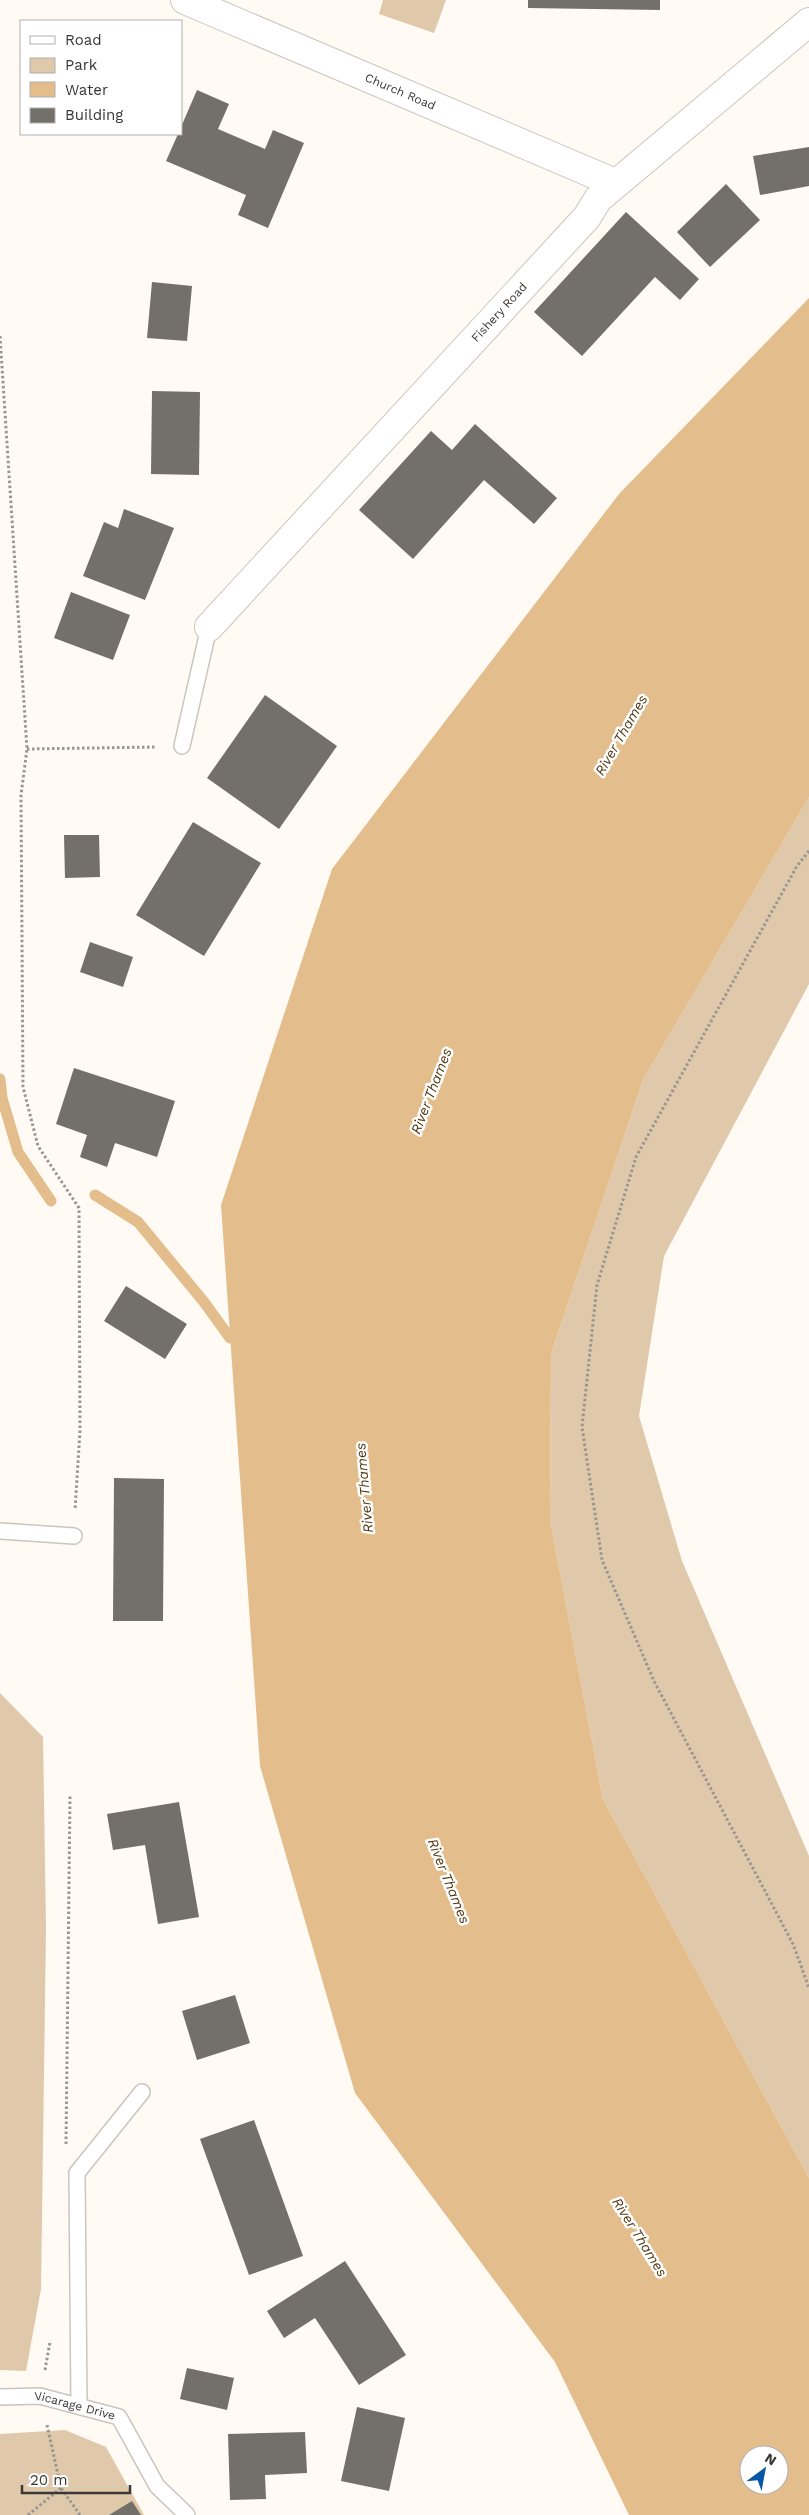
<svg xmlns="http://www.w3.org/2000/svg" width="809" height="2515" font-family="'Work Sans',sans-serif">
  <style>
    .green { fill: #e0c8aa }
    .water { fill: #e3be8c; fill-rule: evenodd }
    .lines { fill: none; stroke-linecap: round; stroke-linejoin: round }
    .stream { stroke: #e3be8c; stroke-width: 11 }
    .building { fill: #736f69 }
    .service-casing { stroke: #cac5bf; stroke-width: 18 }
    .minor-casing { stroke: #cac5bf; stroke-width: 30 }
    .path { stroke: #999691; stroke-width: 3; stroke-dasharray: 2.5 2.5; stroke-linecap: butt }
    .service { stroke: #fff; stroke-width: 15 }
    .minor { stroke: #fff; stroke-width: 28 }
    .labels { text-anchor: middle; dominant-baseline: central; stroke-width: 5; stroke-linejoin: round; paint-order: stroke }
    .street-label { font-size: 12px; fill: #3a3836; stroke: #fff }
    .water-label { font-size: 14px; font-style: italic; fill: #523811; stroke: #fff }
  </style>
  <rect width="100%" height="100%" fill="#fffaf3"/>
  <path class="green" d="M383 0H446L434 33 379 14Z
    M809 797V984L664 1256 639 1416 682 1561 809 1856V2178L603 1799 550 1520 551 1354 643 1080Z
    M0 1693 43 1737 46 1928 41 2289 26 2371 0 2370Z
    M65 2430 106 2447 144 2515H0V2434Z"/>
  <path class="water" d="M809 298V797L643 1080 551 1354 550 1520 603 1799 809 2178V2515H629L555 2362 355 2093 260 1766 221 1205 332 869 619 494ZM749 2455H779V2485H749Z"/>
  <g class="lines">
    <path class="stream" d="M0 1079 2 1098 18 1152 51 1201
      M95 1195 138 1222 204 1302 230 1338"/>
  </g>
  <path class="building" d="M528 0H660V10L528 8Z
    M197 90 229 104 218 129 265 149 273 130 304 143 268 228 238 215 246 195 166 161 178 134H181V127Z
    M809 147V186L760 195 753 156Z
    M726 184 760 220 710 267 677 232Z
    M626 212 699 279 680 300 655 277 582 356 534 312Z
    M152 282 192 286 187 341 147 338Z
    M152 391 200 392 199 475 151 474Z
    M475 424 557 498 534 524 484 480 413 559 359 510 431 431 452 450Z
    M124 509 174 528 145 600 83 576 104 522 118 528Z
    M71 592 130 615 113 660 54 638Z
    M265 695 337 746 279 829 207 778Z
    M193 822 261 863 204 956 136 915Z
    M64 835H99L100 877 65 878Z
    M90 942 133 957 123 987 80 972Z
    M74 1068 175 1101 157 1157 115 1143 107 1167 80 1157 87 1135 56 1124Z
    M126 1286 187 1324 165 1359 104 1321Z
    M114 1478 164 1479 163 1621H113Z
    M179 1802 199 1917 158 1924 145 1845 113 1850 107 1814Z
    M235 1995 250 2043 197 2060 182 2011Z
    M254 2120 303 2256 249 2275 200 2139Z
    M345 2261 406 2355 359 2385 315 2318 284 2338 267 2311Z
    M187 2368 234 2378 227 2410 180 2399Z
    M357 2407 405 2418 389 2491 341 2481Z
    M305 2432 307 2473 265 2475 266 2499 230 2500 228 2434Z
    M132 2501 141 2515H109Z"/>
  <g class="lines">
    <g class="service-casing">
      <g id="service">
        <path d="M182 746 209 627"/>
        <path d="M0 1531 74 1536"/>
        <path id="s1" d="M0 2397 40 2396 119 2417 157 2486 187 2515"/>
        <path d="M79 2406 77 2173 142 2092"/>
      </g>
    </g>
    <g class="minor-casing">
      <g id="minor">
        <path id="s2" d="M185 0 615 183"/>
        <path id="s3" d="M209 627 587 217 598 199 809 22"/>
      </g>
    </g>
    <path class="path" d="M0 336 27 749 21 795 23 1087 38 1146 79 1208 80 1431 75 1510
      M27 749 156 747
      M809 851 797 866 636 1157 597 1285 582 1427 602 1560 654 1681 793 1944 809 1988
      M66 2144 70 1796
      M45 2370 50 2342
      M47 2425 61 2488 80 2515
      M28 2515 61 2488"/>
    <use href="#service" class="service"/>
    <use href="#minor" class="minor"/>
  </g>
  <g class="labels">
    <g class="street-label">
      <text stroke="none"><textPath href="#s2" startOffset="234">Church Road</textPath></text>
      <text stroke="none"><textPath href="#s3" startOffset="428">Fishery Road</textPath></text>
      <text stroke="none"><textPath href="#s1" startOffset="76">Vicarage Drive</textPath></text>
    </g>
    <g class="water-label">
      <text transform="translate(621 735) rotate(-60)">River Thames</text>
      <text transform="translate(431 1091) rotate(-69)">River Thames</text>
      <text transform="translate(364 1488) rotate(-95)">River Thames</text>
      <text transform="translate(449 1881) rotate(68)">River Thames</text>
      <text transform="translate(640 2237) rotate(58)">River Thames</text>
    </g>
  </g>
  <rect x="20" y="20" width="162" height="115" fill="#ffffff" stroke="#b0afaf"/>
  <rect x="30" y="36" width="25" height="8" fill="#ffffff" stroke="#b0afaf"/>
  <text x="65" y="45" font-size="15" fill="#3a3836">Road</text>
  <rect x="30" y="58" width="25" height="15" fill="#e0c8aa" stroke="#b0afaf"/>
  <text x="65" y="70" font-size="15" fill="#3a3836">Park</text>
  <rect x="30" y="82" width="25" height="15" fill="#e3be8c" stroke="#b0afaf"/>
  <text x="65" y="95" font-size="15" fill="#3a3836">Water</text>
  <rect x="30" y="108" width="25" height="15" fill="#736f69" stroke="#b0afaf"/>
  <text x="65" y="120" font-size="15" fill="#3a3836">Building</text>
  <g transform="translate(764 2470) rotate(32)"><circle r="24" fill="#ffffff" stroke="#b0afaf"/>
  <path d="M0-4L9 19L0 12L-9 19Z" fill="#0657a5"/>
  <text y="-8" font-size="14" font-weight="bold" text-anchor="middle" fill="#3a3836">N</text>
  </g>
  <path d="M22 2485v8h108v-8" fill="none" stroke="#3a3836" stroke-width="2.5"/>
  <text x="30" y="2485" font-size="15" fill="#3a3836" stroke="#ffffff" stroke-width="4" paint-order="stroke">20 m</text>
</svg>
